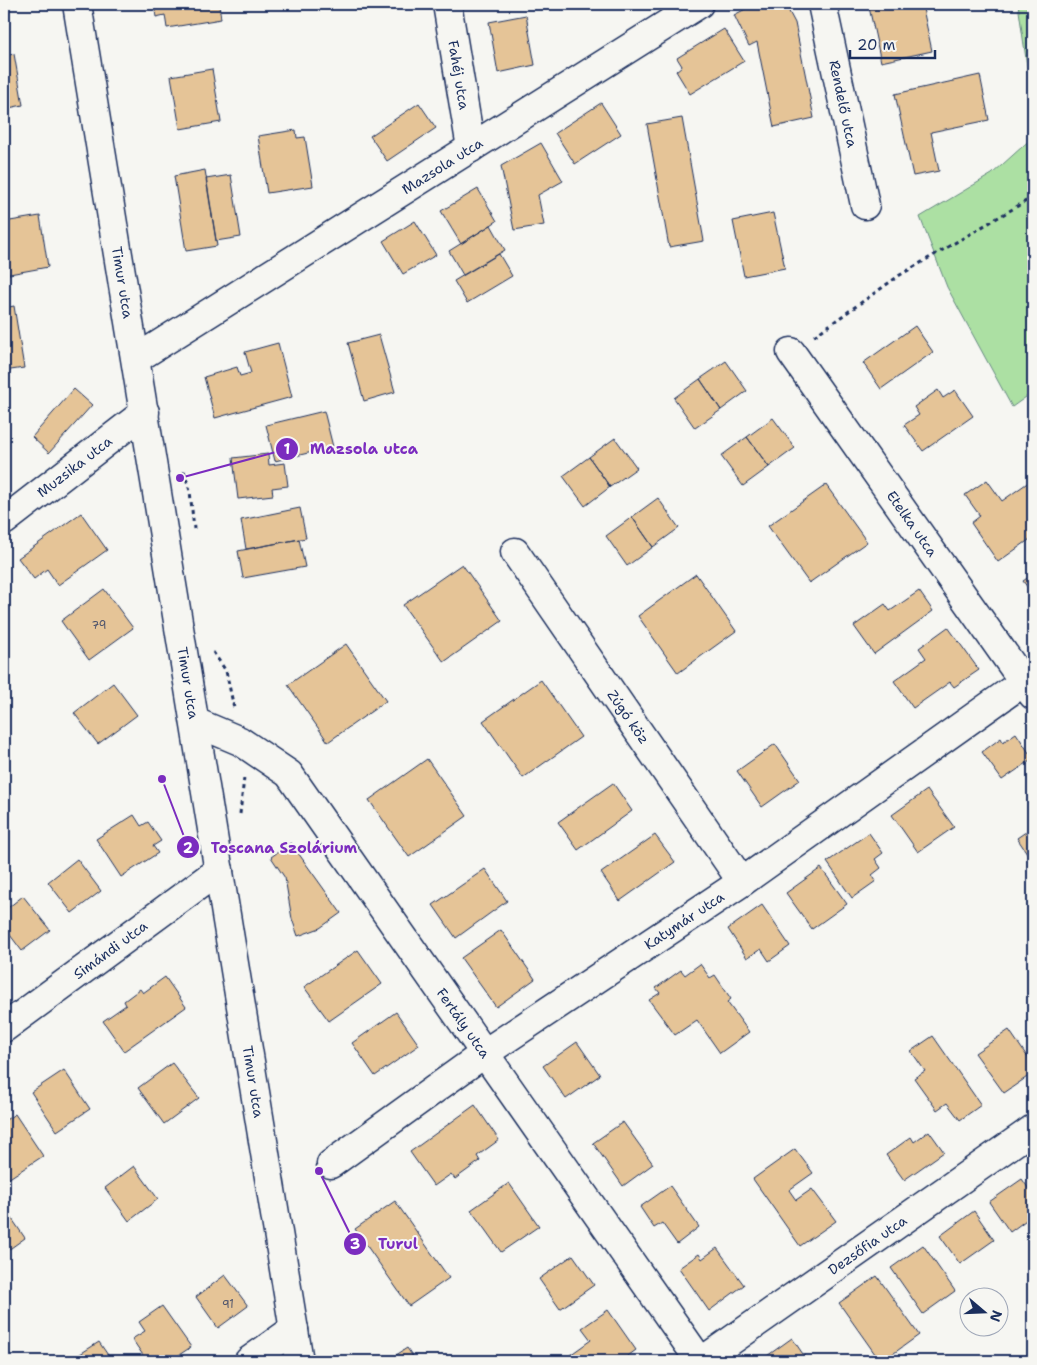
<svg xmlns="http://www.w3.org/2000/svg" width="1037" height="1365" font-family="'Shantell Sans',sans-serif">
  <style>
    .green { fill: #ace0a3; stroke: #648880 }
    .building { fill: #e5c497; stroke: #1b2f5e }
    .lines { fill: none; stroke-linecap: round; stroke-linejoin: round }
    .minor-casing { stroke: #1b2f5e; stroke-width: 31 }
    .path { stroke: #1b2f5e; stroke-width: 3; stroke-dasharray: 4 4; stroke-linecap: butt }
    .minor { stroke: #f6f6f2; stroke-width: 28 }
    .labels { text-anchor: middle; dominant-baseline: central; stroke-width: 4; stroke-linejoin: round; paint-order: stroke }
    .number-label { font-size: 11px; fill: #4e546c }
    .street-label { font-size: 14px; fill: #1b2f5e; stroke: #f6f6f2 }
    .leader { fill: none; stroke: #7b2cbf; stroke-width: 2 }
    .callout-dot { fill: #7b2cbf; stroke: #f6f6f2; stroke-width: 2 }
    .mark-label { font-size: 15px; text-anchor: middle; font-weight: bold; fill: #fff }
    .callout-label { font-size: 15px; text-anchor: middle; font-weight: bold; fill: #7b2cbf; stroke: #f6f6f2; stroke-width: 4; stroke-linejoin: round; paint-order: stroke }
  </style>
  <rect width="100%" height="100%" fill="#f6f6f2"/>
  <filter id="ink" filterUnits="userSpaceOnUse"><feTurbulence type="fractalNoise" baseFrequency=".02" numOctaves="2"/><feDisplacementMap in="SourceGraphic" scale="10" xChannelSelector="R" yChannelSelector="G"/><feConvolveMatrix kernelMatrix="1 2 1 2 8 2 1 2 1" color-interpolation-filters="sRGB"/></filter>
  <g filter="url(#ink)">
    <path class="green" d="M1018 4H1033V107Z
      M1033 137V392L1012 407 947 287 920 217 992 174Z"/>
    <path class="building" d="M154 4H219L221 19 167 28 165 15 156 17Z
      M365 4H402L366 10Z
      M755 4H785L795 23 814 118 774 127 757 42 749 46 734 15Z
      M886 4H922L932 51 881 62 869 7Z
      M526 15 535 65 498 73 489 22Z
      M724 29 744 61 690 94 676 71 682 66 677 58Z
      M14 54 23 105 4 109V56Z
      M212 69 221 122 180 129 171 76Z
      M980 75 989 120 931 132 939 171 913 176 895 94Z
      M419 103 436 128 387 161 370 136Z
      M601 103 621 134 575 164 555 133Z
      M682 118 704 241 669 247 647 124Z
      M296 130 297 138 305 137 313 186 267 193 258 136Z
      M541 143 563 181 538 195 544 225 514 230 501 166Z
      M205 170 217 246 186 251 174 176Z
      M231 175 241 237 216 241 206 179Z
      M478 189 497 221 461 244 441 211Z
      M773 213 785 268 744 276 733 221Z
      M40 216 48 267 4 275V222Z
      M415 221 436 255 403 274 383 241Z
      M491 225 505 250 463 275 449 251Z
      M499 254 512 276 467 303 454 281Z
      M14 306 24 368 4 371V308Z
      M915 326 933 352 881 389 863 363Z
      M379 335 395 392 364 401 348 343Z
      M278 343 292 397 215 418 204 377 237 367 240 376 251 373 245 352Z
      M726 361 747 391 721 410 700 379Z
      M700 379 721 410 695 428 674 398Z
      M74 389 92 405 49 453 32 437Z
      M938 390 943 398 955 390 973 416 923 451 904 425 919 415 914 407Z
      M324 411 333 447 275 461 266 425Z
      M773 418 795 448 769 467 747 437Z
      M747 437 769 467 743 486 721 456Z
      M615 438 637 468 610 487 589 457Z
      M268 454 269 465 285 463 288 486 272 488 273 495 238 499 233 458Z
      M589 457 610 487 585 506 563 476Z
      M1033 479V537L998 562 971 523 980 516 965 495 987 480 1002 501Z
      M826 485 867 542 809 583 768 526Z
      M658 498 679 528 653 547 632 517Z
      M300 508 306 538 246 549 241 520Z
      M81 513 107 550 58 585 47 569 34 579 18 558Z
      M632 517 653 547 627 566 606 536Z
      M299 539 305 567 243 578 238 551Z
      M462 564 502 621 444 662 403 605Z
      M696 574 736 631 678 673 638 616Z
      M1033 574V595L1023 581Z
      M104 589 133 628 89 660 61 621Z
      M919 591 933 611 874 654 854 626 885 604 890 611Z
      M948 627 979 670 954 687 950 682 913 708 894 681 926 658 919 648Z
      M346 644 386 701 328 742 288 685Z
      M541 680 581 737 523 778 483 721Z
      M113 683 137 715 98 744 74 713Z
      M1016 733 1033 759 1002 780 982 752 1001 738 1003 742Z
      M775 744 800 780 762 807 737 771Z
      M427 759 467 816 409 857 369 800Z
      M613 783 632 811 578 850 558 822Z
      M927 790 954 827 918 852 892 815Z
      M134 815 141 826 148 822 161 841 153 846 158 853 121 877 96 839Z
      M1033 827V862L1017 838Z
      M869 833 883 853 875 859 881 868 872 875 876 881 852 898 827 862Z
      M655 835 675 862 620 901 601 873Z
      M291 843 341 913 320 928 298 936 292 919 285 878 271 857Z
      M77 859 101 891 72 913 48 882Z
      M821 868 847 904 812 929 786 893Z
      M485 869 507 901 456 938 433 905Z
      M23 896 50 930 22 951 4 927V911Z
      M762 905 790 946 769 961 761 949 747 958 728 929Z
      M501 930 535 979 496 1007 461 958Z
      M358 950 382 984 329 1021 304 987Z
      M700 964 710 978 715 975 731 999 727 1002 749 1032 720 1053 697 1020 675 1035 649 1000 660 993 656 988 681 970 685 975Z
      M165 977 186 1007 124 1051 103 1021 126 1005 124 1001 140 989 143 993Z
      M396 1012 419 1045 375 1076 352 1043Z
      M1009 1030 1033 1065V1073L1004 1093 975 1053Z
      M933 1036 981 1105 960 1120 947 1103 937 1110 914 1078 925 1071 911 1051Z
      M577 1042 600 1075 566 1099 543 1066Z
      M172 1063 199 1098 164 1124 138 1088Z
      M64 1070 90 1109 57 1131 31 1092Z
      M475 1105 499 1140 477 1156 480 1161 455 1179 451 1174 434 1186 410 1152Z
      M15 1114 43 1156 8 1179 4 1173V1121Z
      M623 1122 653 1164 623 1186 593 1143Z
      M929 1131 944 1152 904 1180 886 1155 911 1137 914 1142Z
      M795 1149 813 1173 789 1190 796 1200 812 1189 836 1221 800 1246 753 1179Z
      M134 1166 158 1199 129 1221 105 1188Z
      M1022 1179 1033 1195V1215L1010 1232 989 1202Z
      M509 1183 539 1226 501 1252 471 1210Z
      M670 1186 699 1227 677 1244 662 1223 654 1228 640 1207Z
      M395 1201 449 1278 409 1306 355 1229Z
      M4 1207 25 1238 4 1253Z
      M974 1211 994 1240 960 1264 940 1236Z
      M923 1245 955 1291 923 1314 891 1268Z
      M717 1248 744 1285 709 1311 679 1268 699 1254 702 1259Z
      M573 1255 594 1285 560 1309 539 1279Z
      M225 1275 248 1306 218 1328 196 1297Z
      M877 1276 919 1335 883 1361H880L839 1303Z
      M162 1306 191 1347 170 1361H147L132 1339 145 1331 139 1322Z
      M608 1310 636 1350 621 1361H564L563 1360 591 1340 582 1328Z
      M792 1338 807 1360 760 1361Z
      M99 1342 112 1361H69Z
      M407 1348 416 1361H387Z"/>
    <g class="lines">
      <g class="minor-casing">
        <g id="minor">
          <path id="s1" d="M77 4 299 1361"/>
          <path id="s2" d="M447 4 471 148"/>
          <path id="s3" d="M822 4 865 205"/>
          <path id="s4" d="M791 352 1033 695"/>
          <path id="s5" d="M136 359 699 4"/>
          <path id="s6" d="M4 521 145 412"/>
          <path id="s7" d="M515 552 742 882"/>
          <path id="s8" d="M195 722 240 741 289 774 700 1361"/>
          <path id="s9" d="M4 1028 219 870"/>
          <path id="s10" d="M331 1164 485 1053 742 882 1033 675"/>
          <path d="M249 1361 294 1329"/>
          <path id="s11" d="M702 1361 1033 1129"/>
        </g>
      </g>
      <path class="path" d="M814 336 900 275 1033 197
        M184 471 190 491 194 529
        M213 652 226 671 234 708
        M240 814 244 778"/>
      <use href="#minor" class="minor"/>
    </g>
  </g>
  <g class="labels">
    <g class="number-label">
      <text x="99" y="625">79</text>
      <text x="228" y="1304">91</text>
    </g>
    <g class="street-label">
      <text stroke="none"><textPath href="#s2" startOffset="72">Fahéj utca</textPath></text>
      <text stroke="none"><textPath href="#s3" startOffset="102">Rendelő utca</textPath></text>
      <text stroke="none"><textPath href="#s5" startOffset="362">Mazsola utca</textPath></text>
      <text stroke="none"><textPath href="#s1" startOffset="282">Timur utca</textPath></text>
      <text stroke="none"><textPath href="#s6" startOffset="89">Muzsika utca</textPath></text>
      <text stroke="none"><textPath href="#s4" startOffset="210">Etelka utca</textPath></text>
      <text stroke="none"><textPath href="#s1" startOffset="688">Timur utca</textPath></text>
      <text stroke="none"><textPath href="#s7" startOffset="200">Zúgó köz</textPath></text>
      <text stroke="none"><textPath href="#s10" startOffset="429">Katymár utca</textPath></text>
      <text stroke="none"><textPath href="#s9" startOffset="132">Simándi utca</textPath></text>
      <text stroke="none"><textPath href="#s8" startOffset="412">Fertály utca</textPath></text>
      <text stroke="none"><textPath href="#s1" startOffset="1092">Timur utca</textPath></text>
      <text stroke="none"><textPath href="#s11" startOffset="202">Dezsőfia utca</textPath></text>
    </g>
  </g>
  <path class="leader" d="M180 478L287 449M162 779L188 847M319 1171L355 1244"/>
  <g class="callout-dot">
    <circle cx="180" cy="478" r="5"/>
    <circle cx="162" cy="779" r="5"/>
    <circle cx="319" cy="1171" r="5"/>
    <circle cx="287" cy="449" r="12"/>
    <circle cx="188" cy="847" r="12"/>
    <circle cx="355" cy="1244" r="12"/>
  </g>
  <g class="mark-label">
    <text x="287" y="454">1</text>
    <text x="188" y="853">2</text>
    <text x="355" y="1249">3</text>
  </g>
  <g class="callout-label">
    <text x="364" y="454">Mazsola utca</text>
    <text x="284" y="853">Toscana Szolárium</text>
    <text x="398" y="1249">Turul</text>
  </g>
  <rect width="1037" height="1365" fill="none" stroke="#f6f6f2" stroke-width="20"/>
  <rect x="10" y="10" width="1017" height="1345" fill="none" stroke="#1b2f5e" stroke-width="2" filter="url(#ink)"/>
  <g transform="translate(984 1312) rotate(109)"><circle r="24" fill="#f6f6f2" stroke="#9ea6b7"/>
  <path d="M0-4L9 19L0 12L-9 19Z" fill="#1b2f5e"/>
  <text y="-8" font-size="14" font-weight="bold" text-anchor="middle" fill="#1b2f5e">N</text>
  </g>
  <path d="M850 50v8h85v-8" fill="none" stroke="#1b2f5e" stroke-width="2.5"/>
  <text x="857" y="50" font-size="15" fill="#1b2f5e" stroke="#f6f6f2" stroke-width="4" paint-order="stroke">20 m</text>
</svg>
